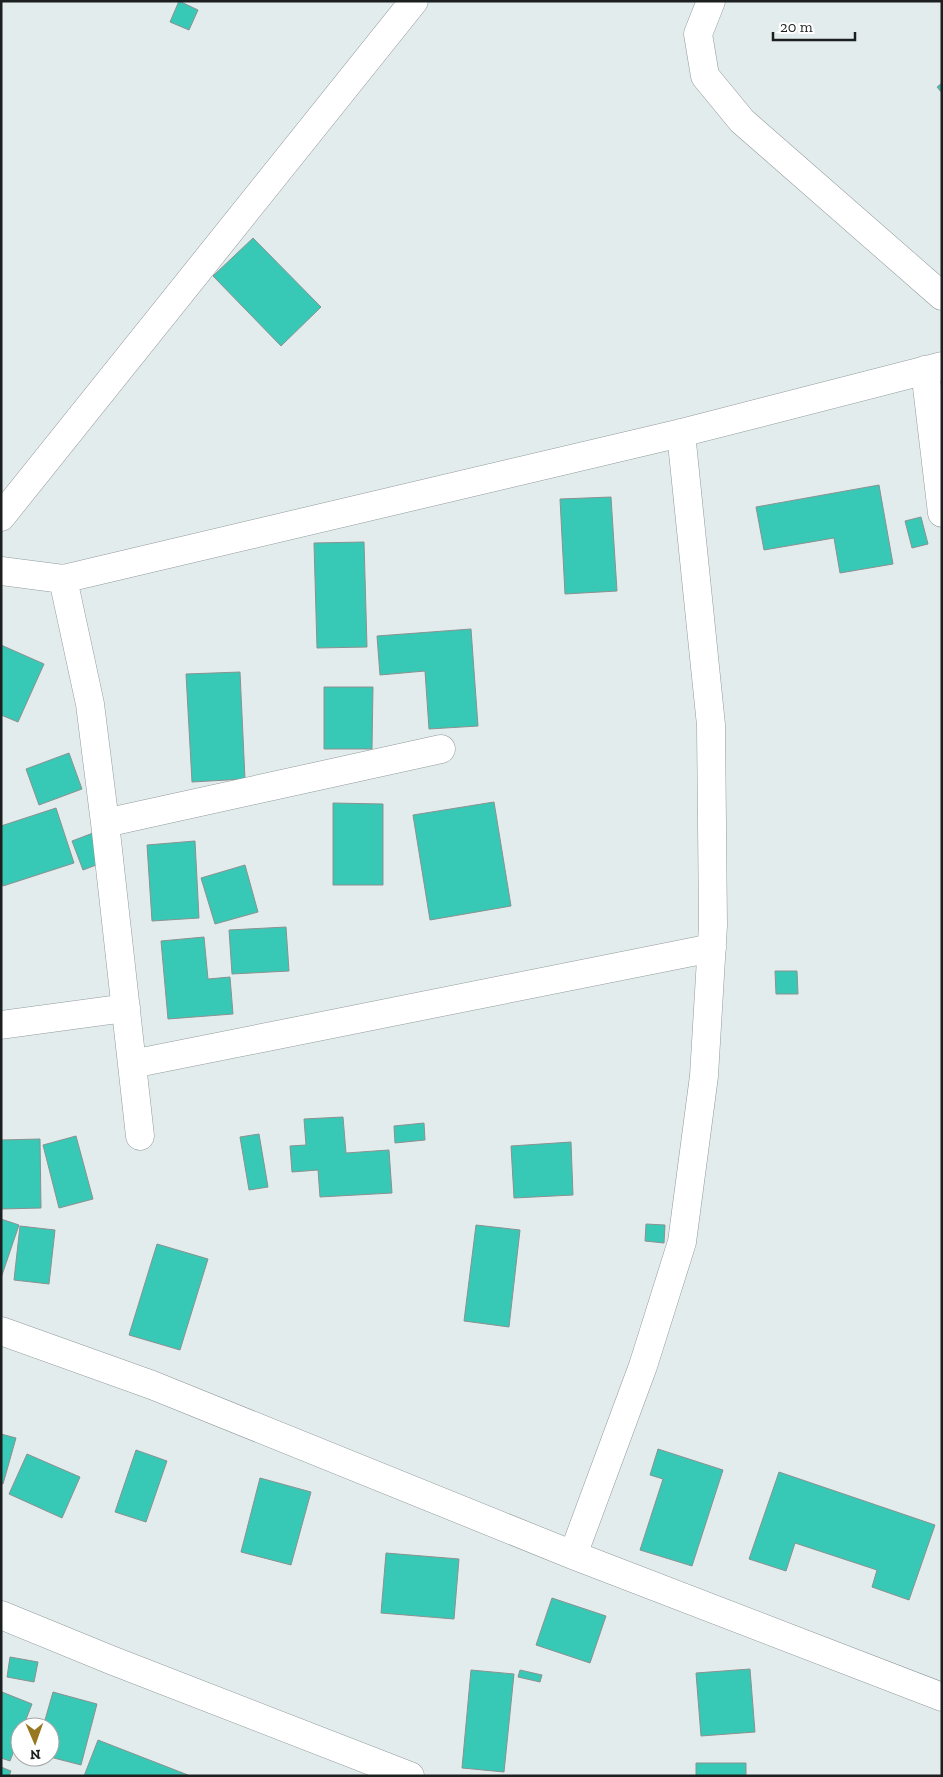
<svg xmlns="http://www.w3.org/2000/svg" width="943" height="1777" font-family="'Zilla Slab',serif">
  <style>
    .building { fill: #38c8b6; stroke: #8a9290 }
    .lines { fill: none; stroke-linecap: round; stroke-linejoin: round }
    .street-casing { stroke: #929a9c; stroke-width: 29 }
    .street { stroke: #fff; stroke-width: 28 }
  </style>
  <rect width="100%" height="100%" fill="#e3eced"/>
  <path class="building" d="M179 1 198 10 189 30 170 22Z
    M942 83V93L937 87Z
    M253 238 321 307 281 346 213 276Z
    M879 485 893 564 840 573 834 538 764 550 756 507Z
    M611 497 617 591 565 594 560 499Z
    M921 517 928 544 912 548 905 521Z
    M364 542 367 647 317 648 314 543Z
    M471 629 478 726 429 729 425 671 380 675 377 636Z
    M1 645 44 664 18 722 1 715Z
    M240 672 245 779 192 782 186 674Z
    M324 687H373L372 749H324Z
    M69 753 82 789 39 805 26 769Z
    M494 802 511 906 430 920 413 815Z
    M333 803 383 804V885H333Z
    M56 808 74 863 3 886 1 879V826Z
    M93 833 104 862 83 870 72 841Z
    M195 841 199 918 152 921 147 845Z
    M245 865 258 912 215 924 201 878Z
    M286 927 289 971 232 974 229 930Z
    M204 937 208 979 230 977 233 1014 168 1019 161 941Z
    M775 971H797L798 994H776Z
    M343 1117 346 1153 389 1150 392 1193 320 1197 318 1170 292 1172 290 1146 306 1145 304 1119Z
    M424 1123 425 1140 395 1143 394 1126Z
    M259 1134 268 1187 249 1190 240 1137Z
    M76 1136 93 1199 59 1208 43 1145Z
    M40 1139 41 1208 1 1209V1140Z
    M571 1142 573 1195 514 1198 511 1146Z
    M1 1219 19 1225 1 1278Z
    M646 1224 665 1225 664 1243 645 1241Z
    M476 1225 520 1230 509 1327 464 1321Z
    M20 1226 55 1230 49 1284 14 1280Z
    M157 1244 208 1259 180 1350 129 1335Z
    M1 1434 16 1438 3 1484 1 1483Z
    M658 1449 723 1470 692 1566 640 1550 663 1479 650 1475Z
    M136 1450 167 1461 146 1522 115 1512Z
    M27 1454 80 1477 62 1518 9 1494Z
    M779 1472 935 1525 909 1600 872 1587 877 1570 795 1543 786 1571 749 1559Z
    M260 1478 311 1492 291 1565 241 1552Z
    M386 1553 459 1559 454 1619 381 1613Z
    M552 1598 606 1616 590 1663 536 1645Z
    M10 1657 38 1662 34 1682 7 1677Z
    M750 1669 755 1732 701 1736 696 1673Z
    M471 1670 514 1674 504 1772 462 1768Z
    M520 1670 542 1675 540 1682 518 1677Z
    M2 1692 32 1704 23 1727H20V1735L10 1761 1 1758Z
    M53 1692 97 1704 81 1765 50 1757V1727H43Z
    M98 1740 188 1775 84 1776Z
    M696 1763H746V1776H696Z
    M1 1767 11 1771 9 1776H1Z"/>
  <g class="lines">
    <g class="street-casing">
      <path id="street" d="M711 1 698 34 705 76 742 121 942 296
        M925 370 942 513
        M1 517 414 1
        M1 571 63 579 681 433 942 366
        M63 579 90 704 105 823 140 1136
        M105 823 441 749
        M1 1025 126 1008
        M132 1064 712 948
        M1 1331 152 1385 573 1555 942 1697
        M573 1555 643 1366 682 1242 704 1076 713 925 711 725 681 433
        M1 1615 111 1660 410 1776"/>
    </g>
    <use href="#street" class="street"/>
  </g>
  <rect width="943" height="1777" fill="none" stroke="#1c1f1f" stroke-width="5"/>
  <g transform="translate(35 1742) rotate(178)"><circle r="24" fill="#ffffff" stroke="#a4a5a5"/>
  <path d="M0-4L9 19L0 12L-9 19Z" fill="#97771f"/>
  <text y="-8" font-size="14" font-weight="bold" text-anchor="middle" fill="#1c1f1f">N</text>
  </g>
  <path d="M773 32v8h82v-8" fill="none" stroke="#1c1f1f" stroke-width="2.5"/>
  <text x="780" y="32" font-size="15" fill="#1c1f1f" stroke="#ffffff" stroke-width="4" paint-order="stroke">20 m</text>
</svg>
